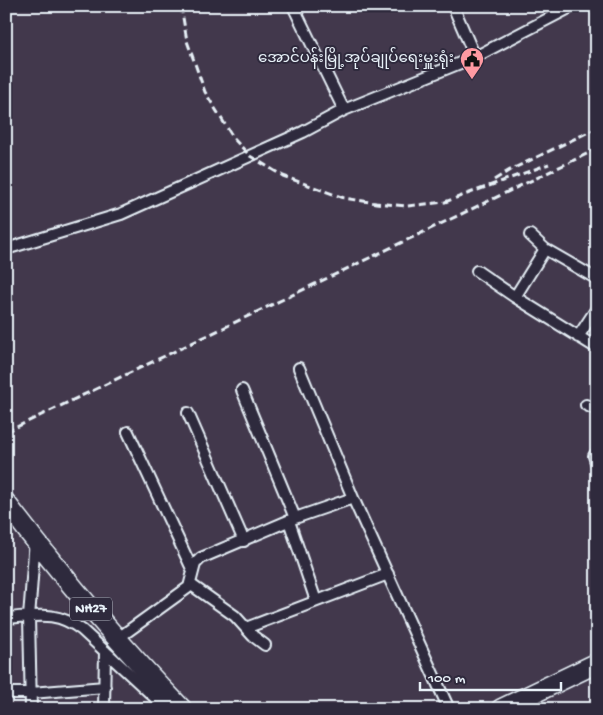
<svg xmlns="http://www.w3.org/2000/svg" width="603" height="715" font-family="'Gochi Hand','Noto Sans Myanmar',sans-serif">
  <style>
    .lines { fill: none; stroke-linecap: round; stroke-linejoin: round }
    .street-casing { stroke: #e8f1f8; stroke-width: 14 }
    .highway-casing { stroke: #e8f1f8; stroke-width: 22 }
    .street { stroke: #2f2a3d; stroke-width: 10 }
    .highway { stroke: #2f2a3d; stroke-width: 19 }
    .rail { stroke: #e8f1f8; stroke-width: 3; stroke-dasharray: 8 4; stroke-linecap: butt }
    .labels { text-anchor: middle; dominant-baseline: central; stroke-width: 4; stroke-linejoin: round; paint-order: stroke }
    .shield { fill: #2f2a3d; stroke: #b0b5c0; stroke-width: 1 }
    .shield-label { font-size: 14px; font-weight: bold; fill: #e8f1f8 }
    .poi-label { font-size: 15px; fill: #e8f1f8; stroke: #2f2a3d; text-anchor: end }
  </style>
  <rect width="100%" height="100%" fill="#42384c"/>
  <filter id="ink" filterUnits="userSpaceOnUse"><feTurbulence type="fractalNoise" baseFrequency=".02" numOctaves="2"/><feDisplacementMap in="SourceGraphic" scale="10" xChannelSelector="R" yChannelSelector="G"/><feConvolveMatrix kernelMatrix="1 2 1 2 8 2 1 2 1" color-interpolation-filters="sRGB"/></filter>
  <g filter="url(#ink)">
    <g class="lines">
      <g class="street-casing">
        <path id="street" d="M293 6 344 110
          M453 6 475 57
          M530 235 545 249 597 279
          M6 249 121 214 303 132 344 110 475 57 573 6
          M477 271 515 297 597 348
          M515 297 545 249
          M578 337 597 308
          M242 390 295 518
          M586 405 597 410
          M188 413 244 541
          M128 432 193 571
          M597 452 594 456 597 465
          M353 498 449 709
          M289 521 316 601
          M190 584 235 616 253 636 265 645
          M6 618C37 616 56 610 82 630L163 705 176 709
          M246 628 388 574
          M117 639 189 587 195 564 201 558 295 518 353 498 299 368
          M6 693H31L105 687
          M31 709 29 617 35 540
          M104 709 105 651"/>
      </g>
      <g class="highway-casing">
        <path id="highway" d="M6 503C61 575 119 644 182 709
          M501 709 597 663"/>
      </g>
      <use href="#street" class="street"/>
      <use href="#highway" class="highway"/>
      <path class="rail" d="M181 6 187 41 205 92 234 139 250 156 283 176 344 198 376 203 407 206 445 202 549 164
        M494 180 510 170 597 128
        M6 432 597 149"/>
    </g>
  </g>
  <defs>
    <g id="civic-pin" transform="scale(1.25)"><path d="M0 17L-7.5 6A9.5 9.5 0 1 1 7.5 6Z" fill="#ff9aa2" stroke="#2f2a3d"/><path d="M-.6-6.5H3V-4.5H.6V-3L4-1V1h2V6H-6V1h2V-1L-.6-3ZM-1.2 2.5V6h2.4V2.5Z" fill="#111"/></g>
  </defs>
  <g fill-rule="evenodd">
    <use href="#civic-pin" x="472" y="59"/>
  </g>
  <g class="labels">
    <rect class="shield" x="70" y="597.5" width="42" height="23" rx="4"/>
    <g class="shield-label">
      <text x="91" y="609">NH27</text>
    </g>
    <g class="poi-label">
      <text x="454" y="59">အောင်ပန်းမြို့အုပ်ချုပ်ရေးမှူးရုံး</text>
    </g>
  </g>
  <rect width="603" height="715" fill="none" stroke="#2f2a3d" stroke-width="25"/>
  <rect x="12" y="12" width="578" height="690" fill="none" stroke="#e8f1f8" stroke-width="2" filter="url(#ink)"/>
  <path d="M420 682v8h141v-8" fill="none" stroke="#e8f1f8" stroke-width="2.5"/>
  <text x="428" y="682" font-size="15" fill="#e8f1f8" stroke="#2f2a3d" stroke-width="4" paint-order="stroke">100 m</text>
</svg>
